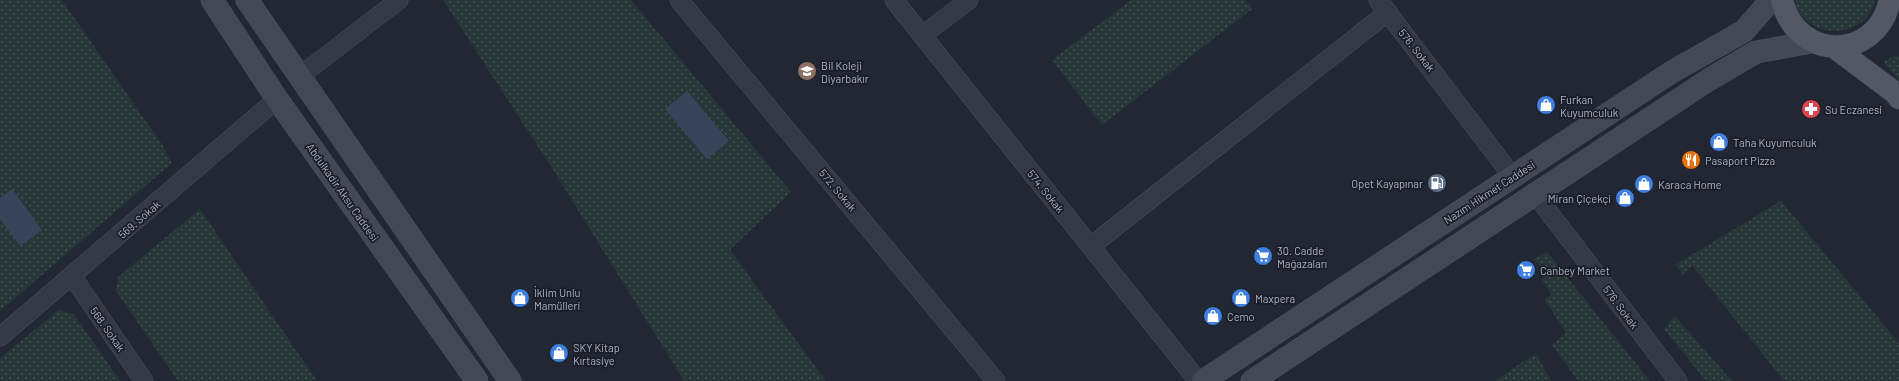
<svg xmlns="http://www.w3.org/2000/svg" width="1899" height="381" font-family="Barlow,sans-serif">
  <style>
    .grass { fill: url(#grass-dots) }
    .water { fill: #38445a }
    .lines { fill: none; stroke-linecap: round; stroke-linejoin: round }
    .minor-casing { stroke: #4e545f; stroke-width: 19 }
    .secondary-casing { stroke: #4e545f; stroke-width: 23 }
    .primary-casing { stroke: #3d424d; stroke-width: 23 }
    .minor { stroke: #343944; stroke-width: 18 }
    .secondary { stroke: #424856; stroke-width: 22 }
    .primary { stroke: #525864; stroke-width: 22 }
    .labels { text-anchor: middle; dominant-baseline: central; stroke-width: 3.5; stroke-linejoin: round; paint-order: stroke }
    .street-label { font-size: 11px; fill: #aeb4c1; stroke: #191e28 }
    .poi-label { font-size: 11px; fill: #aeb4c1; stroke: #191e28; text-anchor: start }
  </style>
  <defs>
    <pattern id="grass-dots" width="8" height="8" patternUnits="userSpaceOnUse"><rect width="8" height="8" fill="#273738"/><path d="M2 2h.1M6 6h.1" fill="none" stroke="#445253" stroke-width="1.8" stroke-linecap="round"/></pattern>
  </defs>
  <rect width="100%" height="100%" fill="#212733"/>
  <path class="grass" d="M0 0H62L163 146 172 163 0 311Z
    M443 0H631L791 192 730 250 826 381H684L552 168Z
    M1131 0H1246L1252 9 1102 125 1052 60Z
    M1795 0H1875C1867 41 1802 41 1795 0Z
    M1896 55 1899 59V80L1883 62Z
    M1781 201 1899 343V381H1784L1692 265 1683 275 1675 265Z
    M200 209 317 381H178L116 291 118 277Z
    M1547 252 1650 381H1578L1552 345 1566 333 1545 300 1551 294 1542 280 1546 274 1534 259Z
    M59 310 74 314 120 381H0V358Z
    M1675 316 1732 381H1706L1664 329Z
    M1536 353 1551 381H1495Z"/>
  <path class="water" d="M687 91 729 141 707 159 665 109Z
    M12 189 42 230 20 246 0 219V198Z"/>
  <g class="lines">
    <g class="minor-casing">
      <path id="minor" d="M679 0 996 381
        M894 0 1198 381
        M1378 0 1513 177
        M923 35 969 0
        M300 76 399 0
        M1535 194 1678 381
        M1091 246 1388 12
        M72 276 144 381
        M0 337 277 99"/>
    </g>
    <g class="secondary-casing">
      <path id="secondary" d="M212 0 277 99 477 381
        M247 0 510 381
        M1203 381 1670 73 1744 31 1771 0
        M1252 381 1710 79 1756 52 1812 42"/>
    </g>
    <g class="primary-casing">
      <path id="primary" d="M1782 0C1796 62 1877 62 1890 0
        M1834 47 1894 92 1899 98"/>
    </g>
    <use href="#minor" class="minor"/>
    <use href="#secondary" class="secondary"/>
    <use href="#primary" class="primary"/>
  </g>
  <defs>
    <g id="school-disc" transform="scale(1)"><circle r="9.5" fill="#8d6e63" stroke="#191e28"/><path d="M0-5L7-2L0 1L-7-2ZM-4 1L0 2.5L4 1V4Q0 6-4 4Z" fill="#fff"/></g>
    <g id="shop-disc" transform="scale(1)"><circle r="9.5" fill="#3f7fe0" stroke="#191e28"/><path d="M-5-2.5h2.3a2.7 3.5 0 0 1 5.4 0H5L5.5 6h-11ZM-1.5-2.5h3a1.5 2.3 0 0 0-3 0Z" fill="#fff"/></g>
    <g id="pharmacy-disc" transform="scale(1)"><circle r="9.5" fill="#e0444e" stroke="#191e28"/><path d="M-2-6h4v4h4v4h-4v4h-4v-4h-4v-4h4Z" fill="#fff"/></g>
    <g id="restaurant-disc" transform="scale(1)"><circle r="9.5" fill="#e8710a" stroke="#191e28"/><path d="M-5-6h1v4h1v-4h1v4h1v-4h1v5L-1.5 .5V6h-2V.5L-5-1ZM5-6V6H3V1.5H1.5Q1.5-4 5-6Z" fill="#fff"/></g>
    <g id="fuel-disc" transform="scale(1)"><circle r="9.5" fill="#5c6f8a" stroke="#191e28"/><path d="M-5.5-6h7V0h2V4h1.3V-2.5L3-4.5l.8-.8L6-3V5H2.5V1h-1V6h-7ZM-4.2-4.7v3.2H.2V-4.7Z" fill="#fff"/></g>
    <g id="supermarket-disc" transform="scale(1)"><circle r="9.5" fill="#3f7fe0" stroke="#191e28"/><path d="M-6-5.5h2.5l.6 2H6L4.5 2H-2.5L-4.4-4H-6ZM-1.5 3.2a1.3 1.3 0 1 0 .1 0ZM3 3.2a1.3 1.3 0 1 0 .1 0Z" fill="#fff"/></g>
  </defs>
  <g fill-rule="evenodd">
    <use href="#school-disc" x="807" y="71"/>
    <use href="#shop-disc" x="1546" y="105"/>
    <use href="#pharmacy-disc" x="1811" y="109"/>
    <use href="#shop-disc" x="1719" y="142"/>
    <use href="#restaurant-disc" x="1691" y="160"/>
    <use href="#fuel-disc" x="1437" y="183"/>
    <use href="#shop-disc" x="1644" y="184"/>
    <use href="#shop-disc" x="1625" y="198"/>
    <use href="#supermarket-disc" x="1263" y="256"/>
    <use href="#supermarket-disc" x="1526" y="270"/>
    <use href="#shop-disc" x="520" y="298"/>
    <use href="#shop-disc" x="1241" y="298"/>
    <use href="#shop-disc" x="1213" y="316"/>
    <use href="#shop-disc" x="559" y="353"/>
  </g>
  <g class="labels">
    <g class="street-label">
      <text transform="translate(1417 50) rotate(52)">576. Sokak</text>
      <text transform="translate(838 190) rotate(50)">572. Sokak</text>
      <text transform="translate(1046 191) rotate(51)">574. Sokak</text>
      <text transform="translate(343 192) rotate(55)">Abdulkadir Aksu Caddesi</text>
      <text transform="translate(1489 192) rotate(-33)">Nazım Hikmet Caddesi</text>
      <text transform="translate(139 219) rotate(-41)">569. Sokak</text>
      <text transform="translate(1621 307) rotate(53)">576. Sokak</text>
      <text transform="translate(108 329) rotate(55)">568. Sokak</text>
    </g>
    <g class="poi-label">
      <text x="821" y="65">Bil Koleji<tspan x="821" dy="13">Diyarbakır</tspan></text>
      <text x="1560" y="99">Furkan<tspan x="1560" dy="13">Kuyumculuk</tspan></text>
      <text x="1825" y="109">Su Eczanesi</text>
      <text x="1733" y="142">Taha Kuyumculuk</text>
      <text x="1705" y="160">Pasaport Pizza</text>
      <text x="1423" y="183" text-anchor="end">Opet Kayapınar</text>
      <text x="1658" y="184">Karaca Home</text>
      <text x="1611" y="198" text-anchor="end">Miran Çiçekçi</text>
      <text x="1277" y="250">30. Cadde<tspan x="1277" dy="13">Mağazaları</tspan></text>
      <text x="1540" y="270">Canbey Market</text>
      <text x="534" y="292">İklim Unlu<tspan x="534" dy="13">Mamülleri</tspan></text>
      <text x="1255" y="298">Maxpera</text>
      <text x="1227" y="316">Cemo</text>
      <text x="573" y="347">SKY Kitap<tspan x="573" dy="13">Kırtasiye</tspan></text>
    </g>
  </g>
</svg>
